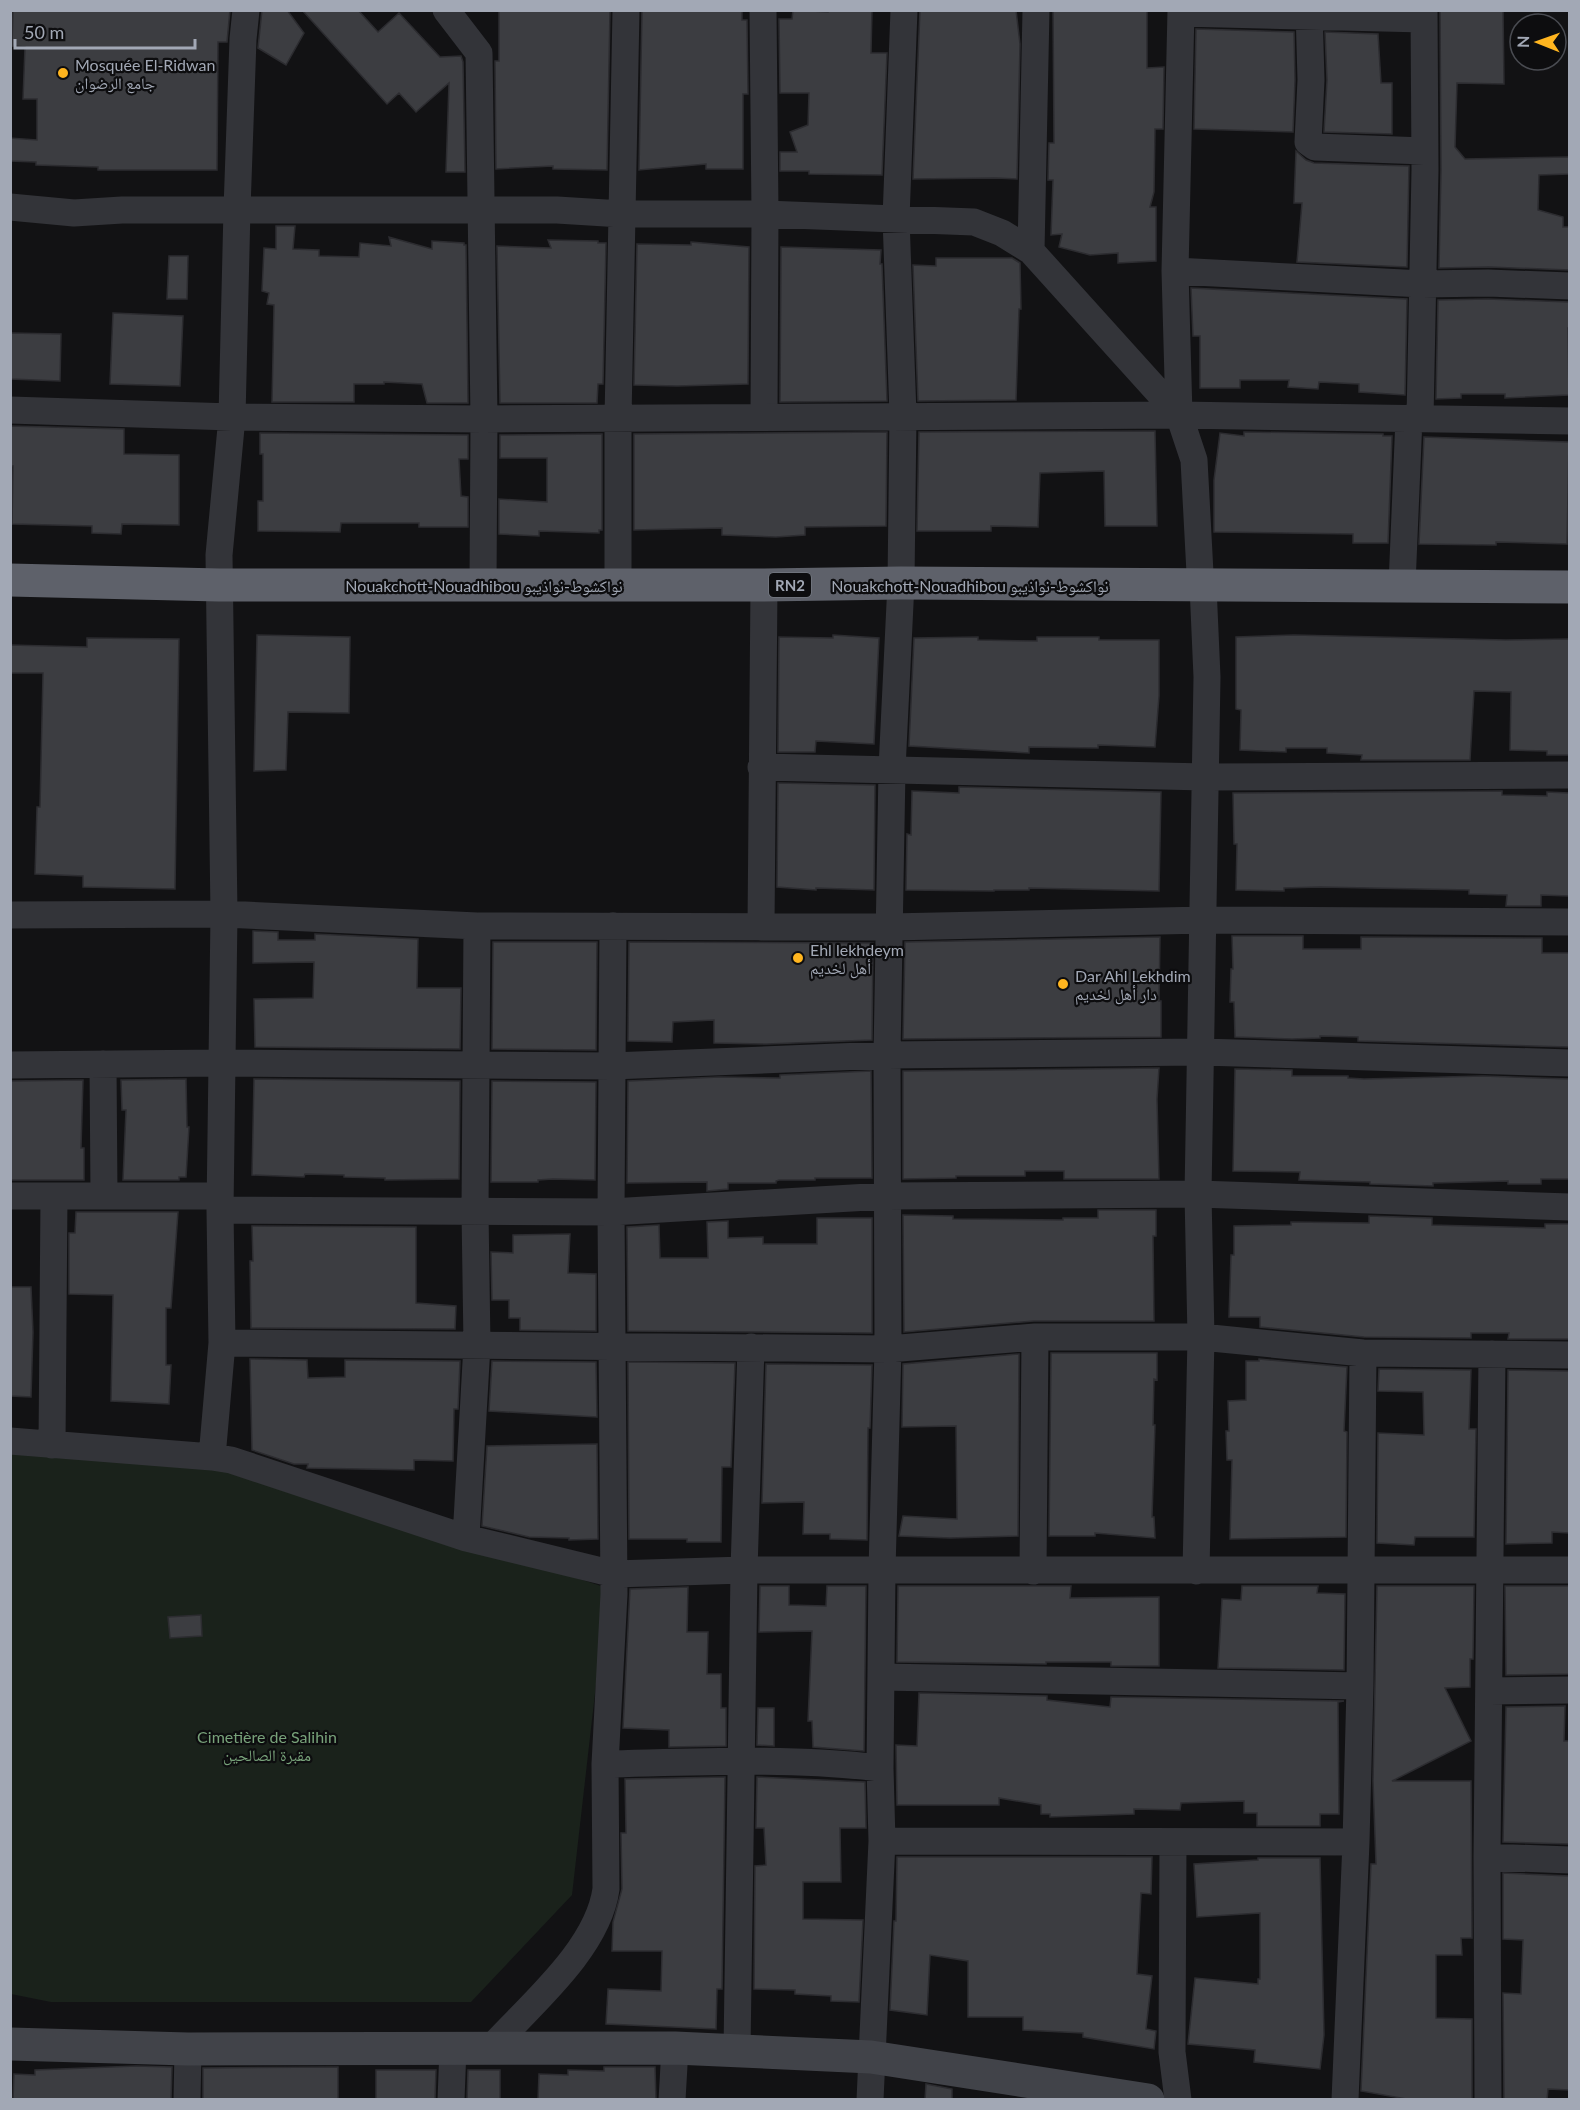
<svg xmlns="http://www.w3.org/2000/svg" width="1580" height="2110" font-family="Lato,'Noto Naskh Arabic',sans-serif">
  <style>
    .green { fill: #1a221b }
    .building { fill: #3c3d41; stroke: #2c2c30; stroke-width: 1.5 }
    .lines { fill: none; stroke-linecap: round; stroke-linejoin: round }
    .street { stroke: #333439; stroke-width: 27 }
    .secondary { stroke: #414349; stroke-width: 33 }
    .highway { stroke: #5e616a; stroke-width: 33 }
    .poi-dot { fill: #ffb51f; stroke: #0d0d0f; stroke-width: 2 }
    .labels { text-anchor: middle; dominant-baseline: central; stroke-width: 4.5; stroke-linejoin: round; paint-order: stroke }
    .shield { fill: #0d0d0f; stroke: #757a83; stroke-width: 1.5 }
    .shield-label { font-size: 15px; font-weight: bold; fill: #a2a8b5 }
    .poi-label { font-size: 16px; fill: #a2a8b5; stroke: #0d0d0f; text-anchor: start }
    .street-label { font-size: 16px; fill: #a2a8b5; stroke: #0d0d0f }
    .park-label { font-size: 16px; fill: #78a27a; stroke: #0d0d0f }
  </style>
  <rect width="100%" height="100%" fill="#121214"/>
  <path class="green" d="M10 1453 232 1465 607 1588 572 1895 471 2002H51L11 1994Z"/>
  <path class="building" d="M13 10H230L227 42H218L217 170H98V167L36 165V162L10 161V138L37 140V99H23L25 47 12 46Z
    M262 10H287L304 33 286 65 258 48Z
    M302 10H358L378 32 399 13 440 57 461 56 463 62 465 172H446L449 83 416 112 399 93 387 104Z
    M499 10H610L607 170 553 169V166L496 169 495 61H499Z
    M642 10H742V20H747L748 94H743V169H706V164L639 170Z
    M793 10 828 12V10H872L871 53H887L882 175 809 174V171H780V152H797L790 132 808 125 809 93H780L779 19H792Z
    M920 10H1016L1020 44 1017 179 996 178 913 179Z
    M1053 10H1147V68L1164 67 1163 129H1155L1154 192 1150 207H1156V261L1118 263V253L1090 255 1059 247 1062 234 1051 235 1053 180H1048L1049 143H1054Z
    M1440 10H1503L1504 84 1457 83 1455 147 1465 159 1569 157V174L1539 175 1538 210 1563 217V227H1569V270L1489 267 1439 268 1441 170Z
    M1196 29 1294 32 1295 80 1293 132 1194 129Z
    M1325 32 1378 34 1381 83H1392V134L1324 132 1327 80Z
    M1296 151 1306 160 1314 163 1409 166 1407 267 1297 262 1302 203H1294Z
    M276 226H295L293 249 319 250V256L359 257 360 243 391 246 389 237 432 249V241L464 243V245H466L468 403H427L422 384 384 382V384H354V402H272L274 305 267 304 269 293 262 291 264 248 276 249Z
    M548 240 598 241V243H606L603 384H598L597 403H500L497 246 551 248Z
    M691 242 749 247 748 384 677 386 634 385 637 244 691 245Z
    M781 247 881 250 880 264H882L887 401 780 402Z
    M169 256H188L187 299H167Z
    M936 258H1012L1020 263 1021 309H1019L1016 400 918 401 913 265 936 266Z
    M1191 288 1407 299 1405 395 1359 392V384L1319 382 1318 389 1288 387 1289 380H1240V388H1200V336H1193Z
    M1488 299 1569 302V328H1568L1569 395 1505 398V394H1461V398L1436 399 1438 300Z
    M113 313 183 316 180 386 110 384Z
    M10 333 61 334 60 381 10 379Z
    M10 426 124 429V454L179 455V525L122 524 121 534 92 533V526L12 524 13 466H10Z
    M1155 431 1157 526H1105L1104 471 1040 473 1038 527 991 526V531H917L919 432Z
    M887 432 886 526 805 527V535L776 537 722 535V528L634 530V434Z
    M1244 432 1383 434V436H1392L1388 543H1353V534L1214 532V480L1220 433 1244 436Z
    M260 433 468 435V459H459L461 496 468 497V527H419V523H341L340 532 258 531V501H263V454H260Z
    M602 434V530H599V533L539 531V536L499 534V499L547 502V458H500V435Z
    M1424 437 1569 442 1567 544 1496 542V545L1419 544Z
    M257 635 350 637 349 713 288 712 286 770 254 771Z
    M833 635 879 638 874 744 816 741 815 752H778L779 637 833 638Z
    M1294 635 1506 640 1569 639V755H1547V751L1510 750 1511 692 1474 691 1470 760H1361L1362 755 1327 753V748H1286V752L1240 750 1241 710 1236 709V637Z
    M978 637V640L1037 641V637H1099V640H1159V696L1155 747 1098 745V748L1029 747V753L909 746 914 638Z
    M87 638 179 639 175 889 83 887V876L35 874 37 807H40L43 673H10V645L87 647Z
    M778 783 875 785 874 890 816 888V890L777 887Z
    M959 787 1161 792 1159 891 1029 888V890H994V891L906 890 907 834 911 835 912 791 959 793Z
    M1502 791V795L1547 796V792L1569 793V896L1541 895V906H1506L1507 895 1469 894V890L1320 887 1284 888V891L1236 890 1237 844H1234L1233 793Z
    M253 931 278 932V940H315V934L418 939 417 988H461L460 1049 255 1047 254 999 313 998 314 962 253 963Z
    M1232 936H1303V949H1361V937L1542 938V953H1569V1047L1358 1041V1037L1320 1036V1038L1292 1039 1235 1037 1234 1002H1230L1231 969H1233Z
    M1160 937 1159 1001H1161V1037L903 1039 905 942Z
    M493 942H597L596 1050 492 1049Z
    M629 942 873 943 872 1040 767 1044 714 1043V1020L673 1022 672 1042 628 1041Z
    M1159 1068 1157 1099 1159 1179H1064V1171H1025V1176H956V1178L903 1179V1071Z
    M1235 1069 1292 1070V1076H1348V1078L1364 1079 1483 1076 1569 1079V1179H1541V1184H1508V1181L1433 1183V1186L1370 1184V1182L1299 1180 1300 1172 1233 1171Z
    M871 1071 872 1178H815V1180H779L776 1181V1183H728V1189L707 1191V1182L627 1183 628 1081 719 1077 780 1078V1075Z
    M186 1079 187 1127H189L186 1177H179V1180H123L126 1110H122L121 1080Z
    M254 1079 460 1081 459 1179 385 1180V1178L344 1177V1175L305 1174 304 1177 252 1175Z
    M83 1080 81 1148H84V1180H10V1081Z
    M492 1081 596 1082 595 1180 553 1179 538 1180V1182H491Z
    M1098 1210H1156V1236H1153L1154 1321H1034L904 1332 903 1215 953 1216V1219L1063 1220V1218H1098Z
    M76 1212H178L171 1308H166V1365H171L169 1404 111 1401 113 1295 69 1294V1233H75Z
    M1369 1216 1432 1218V1225L1545 1228V1224H1569V1339H1508L1509 1333H1471V1338L1364 1337 1260 1327V1317H1229L1231 1255H1234V1226L1291 1225V1222L1369 1223Z
    M817 1218H872V1333L628 1331 627 1227 659 1225 660 1258H708L707 1222 728 1221V1238L763 1237V1244H817Z
    M252 1226 416 1227V1303L456 1306 455 1329 251 1328 250 1261H253Z
    M570 1234 568 1273 596 1274V1331L520 1330V1318H509V1300H492L491 1252 513 1253V1235Z
    M10 1287H31L33 1332 31 1397 10 1396Z
    M1051 1353H1157V1380L1154 1379 1153 1425H1155L1152 1517H1154L1155 1538 1095 1533V1536H1049Z
    M1019 1354 1018 1536 950 1538 899 1536 903 1516 957 1519 956 1426 902 1427 903 1364Z
    M250 1359 307 1360 308 1378 345 1377V1360L460 1361 458 1409H454L453 1461 414 1460V1470L307 1468 308 1464H294L252 1450Z
    M1259 1359 1347 1367 1344 1431 1347 1432 1346 1537 1230 1539 1232 1460H1227L1226 1431H1229L1228 1401 1246 1400V1361H1259Z
    M492 1361 596 1362 597 1417 489 1411Z
    M628 1362 735 1363 731 1467H722L721 1542H687V1539H629Z
    M766 1364 872 1365 870 1428H868L867 1540 830 1539V1534H803L804 1502 762 1503Z
    M1379 1369 1471 1370 1469 1429H1476L1474 1537H1415L1414 1545 1377 1543 1378 1433 1424 1435 1423 1392 1378 1391Z
    M1508 1370 1569 1371V1533L1552 1532V1543L1506 1544Z
    M597 1444 598 1539 569 1540V1538L529 1537 482 1526 487 1446Z
    M760 1586H789V1605L826 1606 827 1586H866L864 1751 813 1747 812 1721H808L812 1631 759 1632Z
    M898 1586H1071L1070 1598 1159 1597V1666H1111V1662H1046V1664L897 1662Z
    M1242 1586H1318L1317 1593 1345 1594 1344 1670 1218 1668 1222 1599 1241 1600Z
    M1377 1586H1474L1473 1659H1470V1687L1445 1688 1471 1741 1392 1781H1471L1472 1938H1461L1462 1955H1436V2018L1472 2019V2100H1412L1361 2091 1371 1864H1376L1373 1781Z
    M1505 1586H1569V1674L1506 1675Z
    M688 1587 687 1632H708L707 1674H721V1708H726V1746L669 1747V1730L623 1728 630 1589Z
    M201 1615 202 1636 170 1638 168 1617Z
    M919 1693 1047 1696V1700L1110 1707 1111 1697 1344 1701 1338 1702 1339 1814H1320V1826H1257V1813H1244V1801L1181 1803 1180 1810 1134 1809V1814L1050 1817V1814H1041V1805L999 1798V1805H897L896 1745 917 1746Z
    M1565 1706 1564 1741H1569V1844L1503 1842 1506 1707Z
    M758 1708H774V1746L757 1745Z
    M725 1777 722 1989H717L716 2029 606 2024 608 1989 661 1991 662 1951H612L613 1922 622 1889 621 1833H626L625 1779Z
    M757 1777 865 1782 866 1828H840L841 1882H803V1919L863 1920 859 2002 831 2001V1996L795 1994V1990L754 1989 755 1866 766 1865 764 1828H756Z
    M897 1857H1152L1151 1894 1141 1893 1137 1974 1152 1976 1146 2029 1156 2031 1154 2049 1083 2037V2033L1023 2030V2017H968V1961L930 1955 927 2015 890 2010 894 1921H896Z
    M1258 1858H1320L1324 2035 1320 2069 1254 2062 1255 2050 1188 2044 1195 1978 1258 1984V1979H1260V1913L1197 1917 1194 1864 1258 1860Z
    M1503 1873 1569 1876V2090L1548 2089 1547 2100H1504L1503 1993 1521 1994 1523 1940 1503 1939Z
    M136 2066 172 2067 171 2100H13L14 2074 35 2075V2070Z
    M338 2067V2100H203V2068Z
    M604 2067H655L656 2100H538L539 2074 568 2075V2070L604 2071Z
    M376 2070H436L435 2100H376Z
    M468 2070H500V2100H467Z
    M926 2084 952 2089V2100H925Z"/>
  <g class="lines">
    <path class="street" d="M246 10 243 39 237 209 232 417 219 555 224 914 220 1210 222 1343 212 1457 231 1460 466 1538 614 1574 744 1570H1570
      M446 10 479 53 484 419 483 586
      M763 10 765 214 764 417
      M1181 10 1175 271 1179 415 1194 460 1200 573 1203 586 1207 677 1198 1194 1201 1337 1196 1571
      M1309 10 1311 80 1308 142 1315 147 1424 151
      M1181 13 1424 19
      M10 207 74 213 122 210H557L622 214H765L974 222 1002 233 1031 251 1179 415
      M1031 251 1036 10
      M1175 271 1422 284 1488 283 1570 286
      M10 410 232 417 484 419 1179 415 1570 421
      M1420 419 1425 170 1424 10
      M618 584V419L626 10
      M1402 585 1409 418
      M761 767 1206 777 1570 775
      M10 915 224 914 477 926 890 927 1204 920 1570 922
      M761 927 764 585
      M103 1064 104 1196
      M10 1065 222 1063 612 1066 887 1055 1201 1052 1570 1063
      M10 1196H220
      M220 1210 611 1212 886 1196 1198 1194 1570 1207
      M222 1343 888 1349 1035 1337H1201L1363 1353 1570 1355
      M10 1441 212 1457
      M52 1445 54 1196
      M466 1538 477 1345 475 1211 477 926
      M1033 1571 1035 1337
      M881 1677 1360 1686
      M1490 1691 1570 1690
      M605 1764C696 1762 789 1757 880 1768
      M882 1841 1356 1842
      M1173 1842 1172 2052 1178 2100
      M1487 1857 1570 1860
      M490 2049C530 2005 598 1949 606 1889L605 1764 614 1594 611 1212 613 926
      M737 2051 744 1570 751 1347
      M187 2100 188 2049
      M451 2100 453 2048
      M672 2100 675 2048
      M870 2100 882 1841 880 1768 882 1570 888 1349 887 1055 892 769 901 583 903 415 896 218 904 10
      M1345 2100 1356 1842 1360 1686 1363 1353
      M1488 2100 1487 1857 1492 1354"/>
    <path class="secondary" d="M10 2044 188 2049 675 2048 871 2057 1148 2100"/>
    <path class="highway" d="M10 580 219 585H764L901 583 1570 587"/>
  </g>
  <g class="poi-dot">
    <circle cx="63" cy="73" r="6"/>
    <circle cx="798" cy="958" r="6"/>
    <circle cx="1063" cy="984" r="6"/>
  </g>
  <g class="labels">
    <rect class="shield" x="769" y="573" width="42" height="24" rx="4.5"/>
    <g class="shield-label">
      <text x="790" y="585">RN2</text>
    </g>
    <g class="poi-label">
      <text x="75" y="64">Mosquée El-Ridwan<tspan x="75" dy="18">جامع الرضوان</tspan></text>
      <text x="810" y="949">Ehl lekhdeym<tspan x="810" dy="18">أهل لخديم</tspan></text>
      <text x="1075" y="975">Dar Ahl Lekhdim<tspan x="1075" dy="18">دار أهل لخديم</tspan></text>
    </g>
    <g class="street-label">
      <text x="484" y="585">Nouakchott-Nouadhibou نواكشوط-نواذيبو</text>
      <text x="970" y="585">Nouakchott-Nouadhibou نواكشوط-نواذيبو</text>
    </g>
    <g class="park-label">
      <text x="267" y="1736">Cimetière de Salihin<tspan x="267" dy="18">مقبرة الصالحين</tspan></text>
    </g>
  </g>
  <rect width="1580" height="2110" fill="none" stroke="#a2a8b5" stroke-width="24"/>
  <g transform="translate(1538 42) rotate(271)"><circle r="28" fill="#0d0d0f" stroke="#494b51" stroke-width="1.5"/>
  <path d="M0-4.5L10 22L0 15L-10 22Z" fill="#ffb51f"/>
  <text y="-9" font-size="16" font-weight="bold" text-anchor="middle" fill="#a2a8b5">N</text>
  </g>
  <path d="M15 39v9h180v-9" fill="none" stroke="#a2a8b5" stroke-width="3"/>
  <text x="24" y="39" font-size="18" fill="#a2a8b5" stroke="#0d0d0f" stroke-width="4.5" paint-order="stroke">50 m</text>
</svg>
